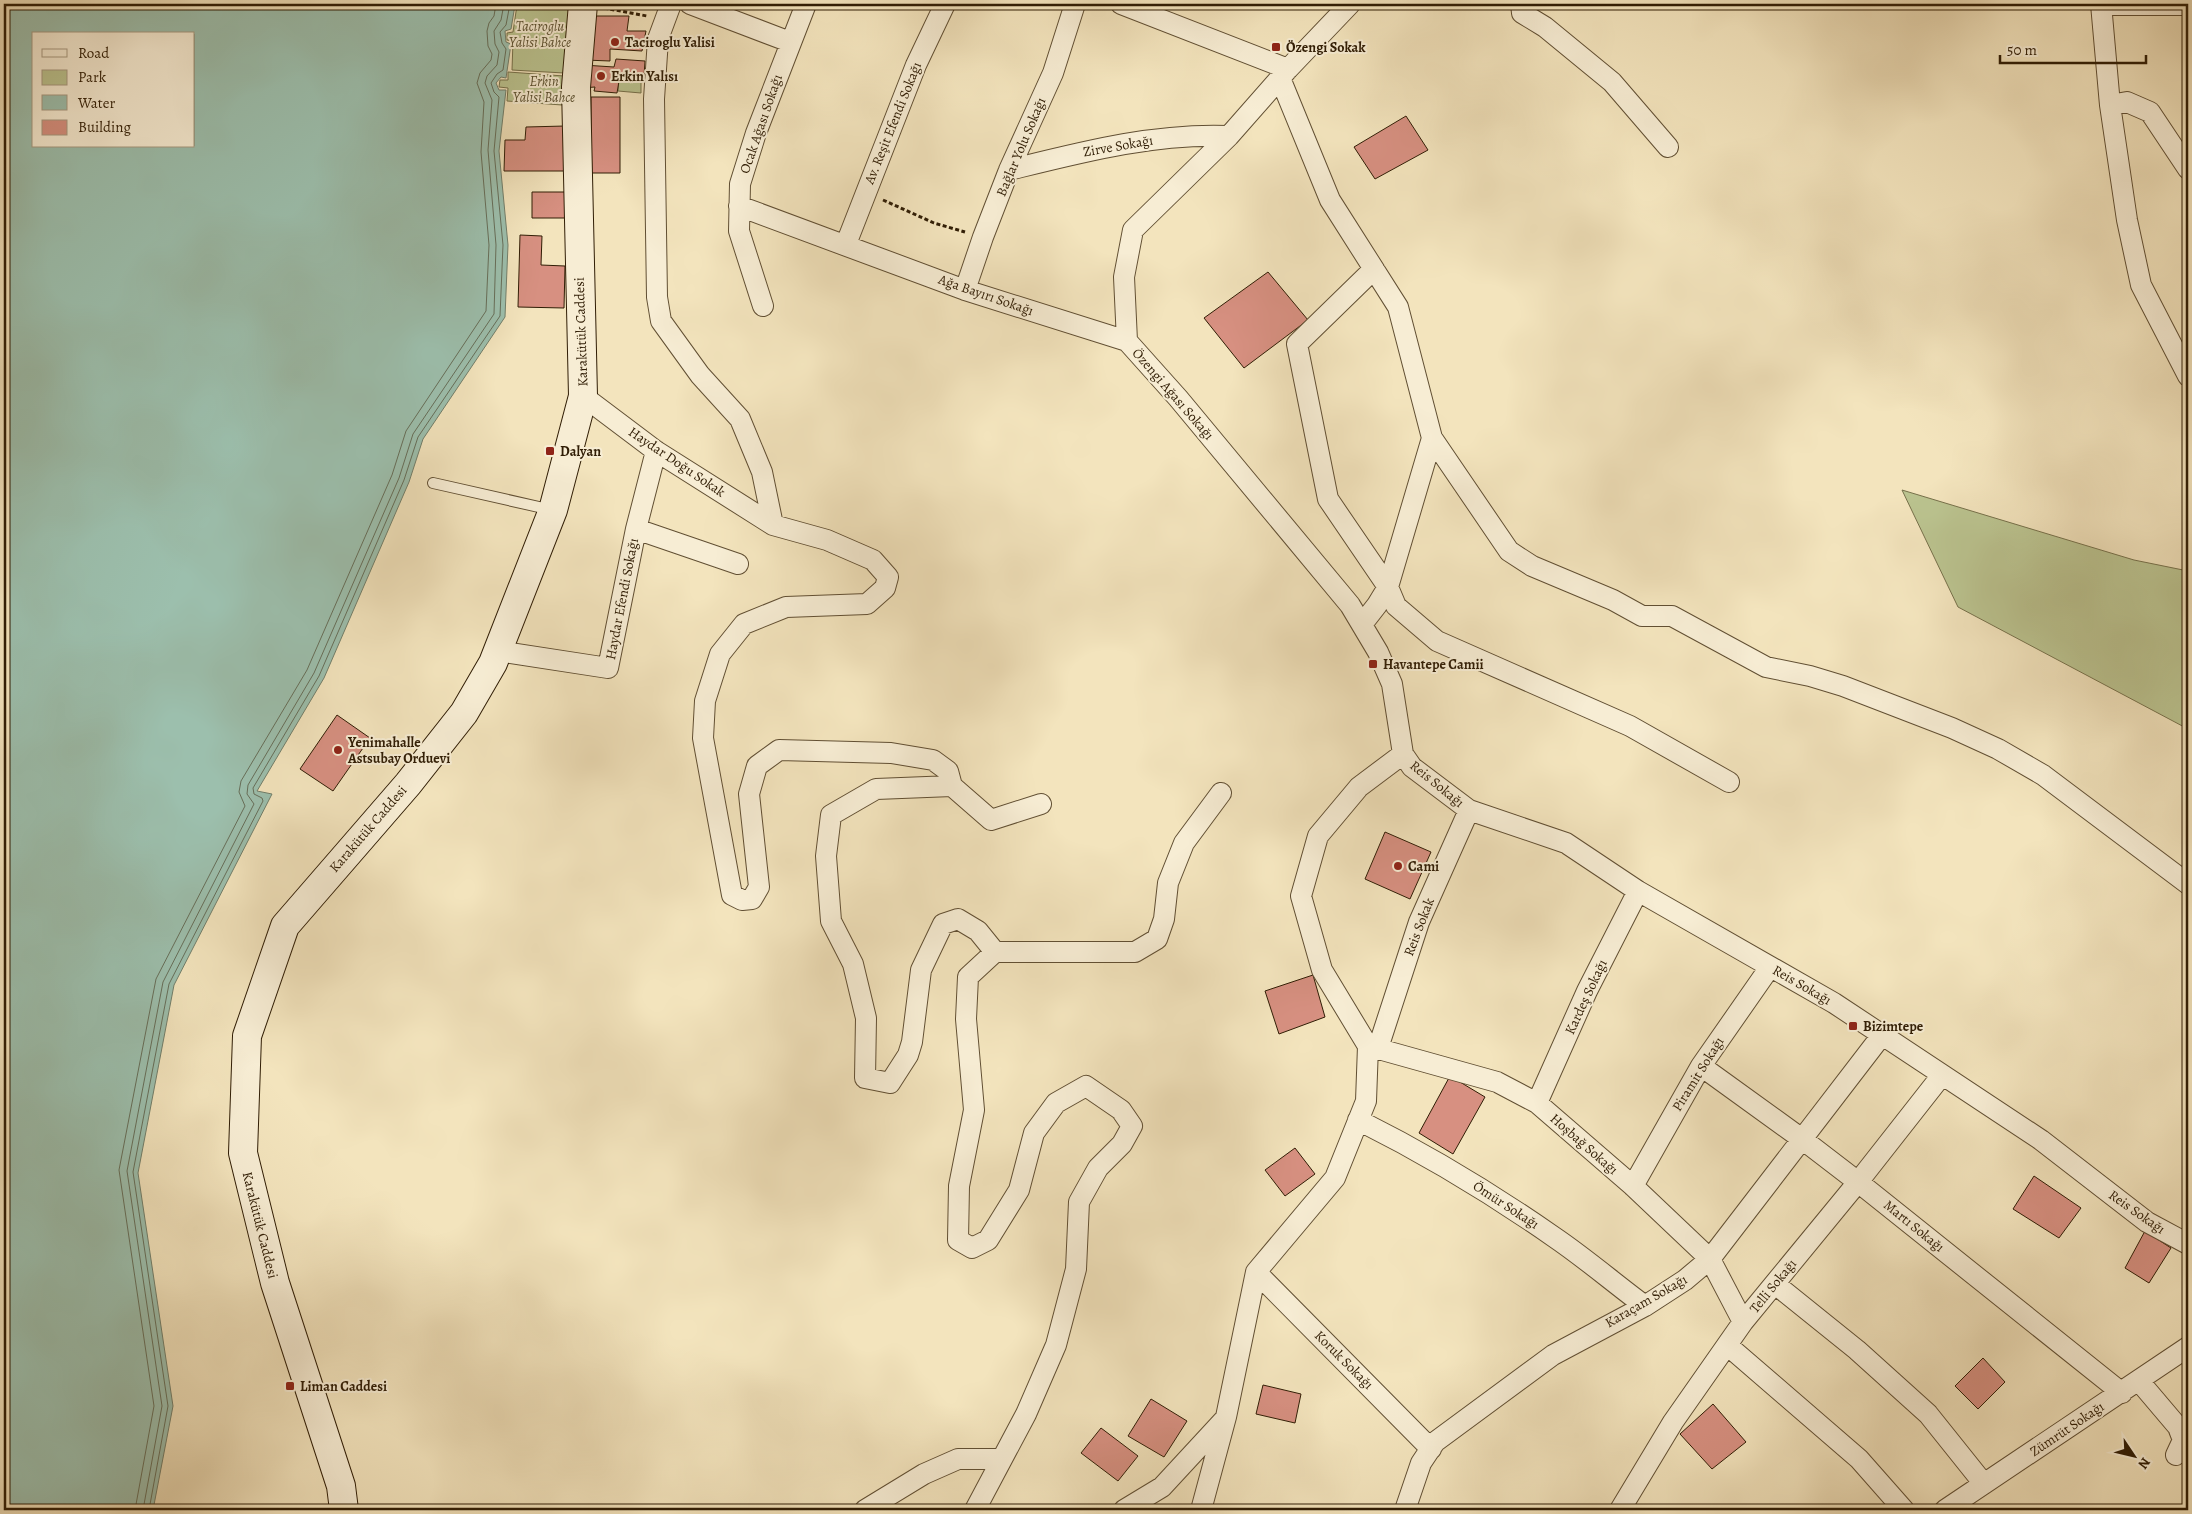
<svg xmlns="http://www.w3.org/2000/svg" width="2192" height="1514" font-family="Alegreya,serif">
  <style>
    .green { fill: #bbc490; stroke: #76704a }
    .water { fill: #9cbfad; stroke: #717e6a; fill-rule: evenodd }
    .lines { fill: none; stroke-linecap: round; stroke-linejoin: round }
    .shore { stroke: #666e59; stroke-width: 1 }
    .building { fill: #d79081; stroke: #301d05 }
    .service-casing { stroke: #614f33; stroke-width: 12 }
    .minor-casing { stroke: #614f33; stroke-width: 22 }
    .secondary-casing { stroke: #301d05; stroke-width: 30 }
    .path { stroke: #301d05; stroke-width: 3; stroke-dasharray: 4 2.5; stroke-linecap: butt }
    .service { stroke: #f7edd4; stroke-width: 10 }
    .minor { stroke: #f7edd4; stroke-width: 20 }
    .secondary { stroke: #f7edd4; stroke-width: 28 }
    .poi-dot { fill: #8f2418; stroke: #f7edd4; stroke-width: 2 }
    .labels { text-anchor: middle; dominant-baseline: central; stroke-width: 4; stroke-linejoin: round; paint-order: stroke }
    .park-label { font-size: 14px; font-style: italic; fill: #5a4f2f; stroke: #f7edd4 }
    .poi-label { font-size: 14px; font-weight: bold; fill: #301d05; stroke: #f7edd4; text-anchor: start }
    .street-label { font-size: 14px; fill: #301d05; stroke: #f7edd4 }
  </style>
  <rect width="100%" height="100%" fill="#f3e4bd"/>
  <filter id="stains"><feTurbulence type="fractalNoise" baseFrequency=".004" numOctaves="4"/><feColorMatrix values="0 0 0 0 .2 0 0 0 0 .09 0 0 0 0 .02 0 0 0 .5 -.17"/></filter>
  <radialGradient id="worn" r=".72"><stop offset=".6" stop-color="#630" stop-opacity="0"/><stop offset="1" stop-color="#630" stop-opacity=".3"/></radialGradient>
  <path class="green" d="M517 5 570 9 564 73 512 70 513 41 507 40V33L513 32Z
    M508 72 564 76 562 105 507 101 508 88 499 87 500 80H508Z
    M619 77 641 78V93L618 91Z
    M1902 490 2134 560 2188 571V729L1958 607Z"/>
  <path class="water" d="M4 4H519L515 5 511 29 505 31 506 42 511 44 506 78 501 77 496 83 499 90H506L499 151 508 245 505 317 423 439 409 482 324 678 257 791 272 794 174 985 138 1173 173 1406 153 1510H4ZM34 34H194V146H34Z"/>
  <g class="lines">
    <path class="shore" d="M135 1510 154 1406 119 1170 156 979 245 806 239 792 241 781 307 670 392 475 406 431 486 311 489 245 481 152 484 102 477 83 480 73 491 60 492 54 488 46 487 31 489 23 494 16 496 4
      M143 1510 162 1406 127 1171 163 982 254 804 247 794 248 785 314 673 399 478 413 434 494 314 496 245 488 150 492 100 485 83 487 76 497 65 499 52 495 44 494 31 501 20 504 4
      M149 1510 168 1406 133 1172 169 984 263 801 262 798 254 794 253 788 319 676 404 480 418 437 500 316 503 245 494 151 499 97 494 92 491 83 497 74 503 70 506 49 502 43 500 32 506 25 510 4"/>
  </g>
  <path class="building" d="M588 16H629L627 31H646L642 51 610 49V61L585 60Z
    M616 59 645 61 644 76 620 75 617 93 594 91 595 87 581 88 583 65 614 67Z
    M591 97H620V173H591Z
    M1406 116 1428 150 1375 179 1354 147Z
    M565 126 566 171H504L505 140H525L526 127Z
    M532 192H565V218H532Z
    M520 235 542 236 541 265 565 266 564 308 518 307Z
    M1268 272 1308 320 1244 368 1204 318Z
    M337 715 370 738 333 791 300 769Z
    M1385 832 1431 852 1410 899 1365 879Z
    M1313 975 1325 1017 1279 1034 1265 991Z
    M1450 1076 1485 1097 1453 1154 1419 1133Z
    M1295 1148 1315 1174 1285 1196 1265 1170Z
    M2034 1176 2081 1208 2059 1238 2013 1209Z
    M2145 1231 2171 1248 2149 1283 2125 1268Z
    M1983 1358 2005 1382 1978 1409 1955 1386Z
    M1263 1385 1301 1394 1295 1423 1256 1414Z
    M1151 1399 1187 1421 1164 1457 1128 1436Z
    M1713 1404 1746 1442 1712 1469 1680 1434Z
    M1101 1428 1138 1456 1118 1481 1081 1453Z"/>
  <g class="lines">
    <g class="service-casing">
      <path id="service" d="M433 483 552 510"/>
    </g>
    <g class="minor-casing">
      <path id="minor" d="M671 4 658 39 654 99 657 297 661 321 700 375 740 419 762 472 773 525
        M690 4 790 42
        M1121 4 1288 69
        M1350 4 1288 69 1229 136 1133 230 1124 277 1127 341 1178 398 1350 605 1378 652 1392 684 1403 754 1412 767 1469 810 1566 843 1638 891 1834 1003 2041 1140 2147 1222 2188 1244
        M1521 4 1522 13 1545 27 1612 82 1668 147
        M2101 4 2110 105 2127 220 2141 285 2188 376
        M2101 5H2188
        M1280 78 1330 200 1398 307 1432 438 1509 551 1532 566 1613 600 1642 616H1672L1766 667 1810 676 1843 686 1952 728 1998 749 2043 775 2188 884
        M2110 105 2127 102 2150 112 2188 169
        M1009 170C1082 152 1154 133 1229 136
        M739 206 965 290 1127 341
        M846 244 916 65 945 4
        M965 290 983 237 1009 170 1053 73 1075 4
        M763 306 739 231 740 184 756 133 806 4
        M583 396 656 451 773 525 827 540 873 560 888 577 885 588 867 604 786 607 744 624 720 654 705 701 703 738 732 895 742 900 752 899 759 887 749 794 757 766 779 750 891 753 933 760 948 771 952 786 991 820 1041 804
        M1432 438 1388 587 1396 606 1437 641 1630 726 1729 782
        M636 529 738 564
        M1363 623 1377 605 1388 587 1328 499 1297 344 1374 269
        M498 651 608 668 636 529 656 451
        M952 786 876 789 831 815 826 856 831 921 853 964 866 1018 865 1078 890 1083 908 1055 912 1042 921 970 943 924 958 919 978 931 995 952
        M1368 1046 1497 1082 1537 1103 1633 1186 1710 1259 1743 1322
        M1378 1048 1419 922 1469 810
        M1701 1066 1802 1139 1858 1182 2122 1393
        M1537 1103 1587 991 1638 891
        M1358 1120C1426 1154 1491 1193 1554 1237 1585 1258 1614 1283 1645 1306
        M1633 1186 1701 1066 1770 967
        M1256 1272 1431 1449
        M1775 1284 1857 1350 1928 1414 1984 1484
        M1727 1345 1859 1459 1904 1510
        M2139 1381 2178 1427 2183 1440 2176 1455
        M865 1510 924 1474 958 1459H1002
        M975 1510 1026 1414 1056 1345 1076 1269 1079 1202 1098 1168 1122 1144 1132 1126 1121 1110 1086 1086 1056 1103 1034 1133 1019 1190 988 1240 972 1248 958 1240 959 1186 974 1110 966 1019 968 977 995 952H1135L1157 939 1164 919 1168 883 1184 843 1221 793
        M1124 1510 1162 1487 1223 1421
        M1201 1510 1226 1417 1256 1272 1335 1178 1366 1101 1368 1046 1322 970 1301 896 1318 836 1359 787 1403 754
        M1405 1510 1421 1463 1435 1442 1553 1355 1645 1306 1685 1280 1710 1259 1882 1035
        M1620 1510 1673 1422 1743 1322 1858 1182 1942 1075
        M1945 1510 2188 1347"/>
    </g>
    <g class="secondary-casing">
      <path id="secondary" d="M344 1510 341 1486 275 1283 243 1153 247 1036 285 926 408 784 464 713 493 663 553 510 583 396 576 87 583 4"/>
    </g>
    <path class="path" d="M604 8 647 16
      M883 200 934 223 965 232"/>
    <use href="#service" class="service"/>
    <use href="#minor" class="minor"/>
    <use href="#secondary" class="secondary"/>
  </g>
  <g class="poi-dot">
    <circle cx="615" cy="42" r="5"/>
    <rect x="1271" y="42" width="10" height="10" rx="2.5"/>
    <circle cx="601" cy="76" r="5"/>
    <rect x="545" y="446" width="10" height="10" rx="2.5"/>
    <rect x="1368" y="659" width="10" height="10" rx="2.5"/>
    <circle cx="338" cy="750" r="5"/>
    <circle cx="1398" cy="866" r="5"/>
    <rect x="1848" y="1021" width="10" height="10" rx="2.5"/>
    <rect x="285" y="1381" width="10" height="10" rx="2.5"/>
  </g>
  <g class="labels">
    <g class="park-label">
      <text x="540" y="26">Taciroglu<tspan x="540" dy="16">Yalisi Bahce</tspan></text>
      <text x="544" y="81">Erkin<tspan x="544" dy="16">Yalisi Bahce</tspan></text>
    </g>
    <g class="poi-label">
      <text x="625" y="42">Taciroglu Yalisi</text>
      <text x="1286" y="47">Özengi Sokak</text>
      <text x="611" y="76">Erkin Yalısı</text>
      <text x="560" y="451">Dalyan</text>
      <text x="1383" y="664">Havantepe Camii</text>
      <text x="348" y="742">Yenimahalle<tspan x="348" dy="16">Astsubay Orduevi</tspan></text>
      <text x="1408" y="866">Cami</text>
      <text x="1863" y="1026">Bizimtepe</text>
      <text x="300" y="1386">Liman Caddesi</text>
    </g>
    <g class="street-label">
      <text transform="translate(893 123) rotate(-68)">Av. Reşit Efendi Sokağı</text>
      <text transform="translate(761 124) rotate(-71)">Ocak Ağası Sokağı</text>
      <text transform="translate(1118 146) rotate(-10)">Zirve Sokağı</text>
      <text transform="translate(1021 147) rotate(-67)">Bağlar Yolu Sokağı</text>
      <text transform="translate(986 295) rotate(19)">Ağa Bayırı Sokağı</text>
      <text transform="translate(581 332) rotate(-92)">Karakütük Caddesi</text>
      <text transform="translate(1173 394) rotate(49)">Özengi Ağası Sokağı</text>
      <text transform="translate(677 462) rotate(34)">Haydar Doğu Sokak</text>
      <text transform="translate(622 599) rotate(-79)">Haydar Efendi Sokağı</text>
      <text transform="translate(1437 784) rotate(39)">Reis Sokağı</text>
      <text transform="translate(368 829) rotate(-49)">Karakütük Caddesi</text>
      <text transform="translate(1419 927) rotate(-69)">Reis Sokak</text>
      <text transform="translate(1802 985) rotate(30)">Reis Sokağı</text>
      <text transform="translate(1586 997) rotate(-65)">Kardeş Sokağı</text>
      <text transform="translate(1698 1074) rotate(-58)">Piramit Sokağı</text>
      <text transform="translate(1584 1144) rotate(41)">Hoşbağ Sokağı</text>
      <text transform="translate(1506 1205) rotate(33)">Ömür Sokağı</text>
      <text transform="translate(2137 1212) rotate(35)">Reis Sokağı</text>
      <text transform="translate(260 1225) rotate(76)">Karakütük Caddesi</text>
      <text transform="translate(1914 1226) rotate(39)">Martı Sokağı</text>
      <text transform="translate(1773 1286) rotate(-51)">Telli Sokağı</text>
      <text transform="translate(1646 1301) rotate(-30)">Karaçam Sokağı</text>
      <text transform="translate(1344 1360) rotate(45)">Koruk Sokağı</text>
      <text transform="translate(2067 1429) rotate(-34)">Zümrüt Sokağı</text>
    </g>
  </g>
  <rect width="2192" height="1514" fill="none" stroke="#f3e4bd" stroke-width="20"/>
  <rect x="5" y="5" width="2182" height="1504" fill="none" stroke="#301d05" stroke-width="2.5"/>
  <rect x="10" y="10" width="2172" height="1494" fill="none" stroke="#301d05"/>
  <rect x="32" y="32" width="162" height="115" fill="#f7edd4" stroke="#a79a81"/>
  <rect x="42" y="49" width="25" height="8" fill="#f7edd4" stroke="#a79a81"/>
  <text x="78" y="58" font-size="15" fill="#301d05">Road</text>
  <rect x="42" y="70" width="25" height="15" fill="#bbc490" stroke="#a79a81"/>
  <text x="78" y="82" font-size="15" fill="#301d05">Park</text>
  <rect x="42" y="95" width="25" height="15" fill="#9cbfad" stroke="#a79a81"/>
  <text x="78" y="108" font-size="15" fill="#301d05">Water</text>
  <rect x="42" y="120" width="25" height="15" fill="#d79081" stroke="#a79a81"/>
  <text x="78" y="132" font-size="15" fill="#301d05">Building</text>
  <g transform="translate(2134 1456) rotate(125)" stroke="#f7edd4" stroke-width="4" paint-order="stroke">
  <path d="M0-4L9 19L0 12L-9 19Z" fill="#301d05"/>
  <text y="-8" font-size="14" font-weight="bold" text-anchor="middle" fill="#301d05">N</text>
  </g>
  <path d="M2000 55v8h146v-8" fill="none" stroke="#301d05" stroke-width="2.5"/>
  <text x="2007" y="55" font-size="15" fill="#301d05" stroke="#f7edd4" stroke-width="4" paint-order="stroke">50 m</text>
  <rect width="100%" height="100%" filter="url(#stains)"/>
  <rect width="100%" height="100%" fill="url(#worn)"/>
</svg>
